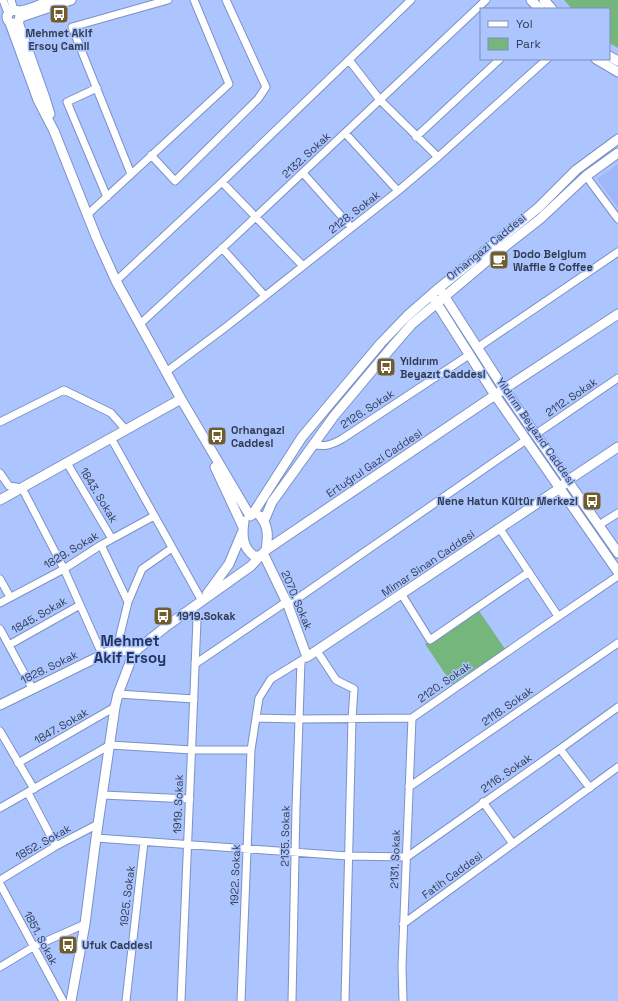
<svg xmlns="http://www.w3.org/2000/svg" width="618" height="1001" font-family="'Space Grotesk',sans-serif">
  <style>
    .built { fill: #9eb8f7 }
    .green { fill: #74b67b }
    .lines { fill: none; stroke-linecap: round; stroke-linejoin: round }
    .street-casing { stroke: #7b91c7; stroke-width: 9 }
    .secondary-casing { stroke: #7b91c7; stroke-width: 11 }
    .street { stroke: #fff; stroke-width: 7 }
    .secondary { stroke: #fff; stroke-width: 9 }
    .labels { text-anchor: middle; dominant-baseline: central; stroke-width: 3; stroke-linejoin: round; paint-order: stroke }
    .poi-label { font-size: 11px; font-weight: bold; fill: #323c53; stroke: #adc5fe; text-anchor: start }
    .street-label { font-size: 11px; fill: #323c53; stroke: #adc5fe }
    .district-label { font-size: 15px; font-weight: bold; fill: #233462; stroke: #adc5fe }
  </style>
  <rect width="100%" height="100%" fill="#adc5fe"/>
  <path class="built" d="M618 164V208L597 179Z"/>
  <path class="green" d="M564 0H618V48L609 43V9H572Z
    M479 611 505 649 452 684 425 644Z"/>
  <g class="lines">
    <g class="street-casing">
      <path id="street" d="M3 0 8 13
        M11 0 14 10
        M349 60 380 100 438 157
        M97 88 67 102 107 197
        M345 133 398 191
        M416 137 500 59
        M151 155 175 181 258 99 266 87 226 0
        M303 173 351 227
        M131 174 72 27 168 0
        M586 176 618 219
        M222 182 303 266
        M87 215 229 84 194 0
        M222 248 265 296
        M116 281 222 182 411 0
        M140 324 228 243 486 0
        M477 348 618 252
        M166 372 226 327 398 191 438 157 547 59
        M0 422 64 390 111 413 126 430
        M536 434 618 378
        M111 438 202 601
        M314 444C324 448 333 444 342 439L469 355
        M67 463 112 539
        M0 473 9 486 22 488 64 569 102 654
        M599 525 618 513
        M500 529 558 616
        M101 545 128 602
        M0 579 10 597
        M402 595 430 640 529 572
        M0 603 64 569 101 545 154 516
        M288 605 526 440
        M0 629 32 688
        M9 645 80 605
        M118 650 120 635 128 602 142 569 172 548
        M317 651 336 680 354 689 352 719 345 1001
        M195 664 286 602
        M118 694 194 699
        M256 718 299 719 412 718 546 625 618 576
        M0 731 34 789
        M560 749 590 788
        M18 763 115 707
        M409 787 618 643
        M28 793 56 846
        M103 795 190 799
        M483 802 513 844
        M0 808 110 745 192 750H251L259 698 271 679 307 657
        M96 838 348 856 407 857 560 749 618 707
        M0 880 56 846 98 824
        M0 884 63 1001
        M403 924 618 767
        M0 967 33 947 85 924
        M126 1001 144 842
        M181 1001 197 620 192 610
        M241 1001 251 750
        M292 1001 296 808 301 661
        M403 1001 402 966 412 718"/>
    </g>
    <g class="secondary-casing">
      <path id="secondary" d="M531 0 540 9
        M544 0 552 9
        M18 11 20 15 19 21 16 23C10 24 7 21 7 16L11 10C14 10 17 11 20 11 30 10 41 4 51 0
        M21 17 71 0
        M18 22 45 98 50 114
        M10 23 38 100 54 131 97 239 116 281 181 399 250 516
        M609 56 618 61
        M596 59 618 72
        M441 291 504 389 618 553
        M434 299 495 395 618 572
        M215 467 243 527
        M0 500 181 399
        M252 515 302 437 381 343 407 316 439 288 538 208 576 170 618 139
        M260 516C269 526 268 538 266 550
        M244 521C242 535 242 547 254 556H260
        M264 521 272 502 334 416 391 348 412 324 494 255 540 219 586 176 618 153
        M263 553 288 605 307 657 560 488 567 481 618 447
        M207 594 229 564 242 533
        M0 705 110 651 118 650 134 652
        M71 1001 85 924 96 838 115 707 118 694 134 652 168 625 251 566 266 550 504 389 618 314"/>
    </g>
    <use href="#street" class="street"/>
    <use href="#secondary" class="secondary"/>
  </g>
  <defs>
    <g id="bus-square" transform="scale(1)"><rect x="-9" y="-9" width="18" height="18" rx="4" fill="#715d2c" stroke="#adc5fe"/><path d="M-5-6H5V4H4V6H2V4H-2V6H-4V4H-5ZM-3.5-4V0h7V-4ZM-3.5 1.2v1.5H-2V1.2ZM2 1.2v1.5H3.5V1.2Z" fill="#fff"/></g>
    <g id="cafe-square" transform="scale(1)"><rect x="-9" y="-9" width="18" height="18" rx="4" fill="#715d2c" stroke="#adc5fe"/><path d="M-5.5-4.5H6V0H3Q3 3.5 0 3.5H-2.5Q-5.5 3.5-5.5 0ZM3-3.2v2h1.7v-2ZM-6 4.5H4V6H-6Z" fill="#fff"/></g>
  </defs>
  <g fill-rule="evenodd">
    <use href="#bus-square" x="59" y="14"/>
    <use href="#cafe-square" x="499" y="260"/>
    <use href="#bus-square" x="386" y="367"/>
    <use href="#bus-square" x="217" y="436"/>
    <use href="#bus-square" x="592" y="501"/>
    <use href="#bus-square" x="163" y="616"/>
    <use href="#bus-square" x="68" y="945"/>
  </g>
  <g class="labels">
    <g class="poi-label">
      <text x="59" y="33" text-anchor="middle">Mehmet Akif<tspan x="59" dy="13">Ersoy Camii</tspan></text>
      <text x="513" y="254">Dodo Belgium<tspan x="513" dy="13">Waffle &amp; Coffee</tspan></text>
      <text x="400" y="361">Yıldırım<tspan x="400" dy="13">Beyazıt Caddesi</tspan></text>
      <text x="231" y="430">Orhangazi<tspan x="231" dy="13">Caddesi</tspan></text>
      <text x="578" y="501" text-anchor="end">Nene Hatun Kültür Merkezi</text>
      <text x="177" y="616">1919.Sokak</text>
      <text x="82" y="945">Ufuk Caddesi</text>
    </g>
    <g class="street-label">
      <text transform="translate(306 155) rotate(-43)">2132. Sokak</text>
      <text transform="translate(354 212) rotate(-38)">2128. Sokak</text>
      <text transform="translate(486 247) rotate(-39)">Orhangazi Caddesi</text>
      <text transform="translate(571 397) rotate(-34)">2112. Sokak</text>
      <text transform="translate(367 409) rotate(-33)">2126. Sokak</text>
      <text transform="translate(536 431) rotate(55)">Yıldırım Beyazıd Caddesi</text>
      <text transform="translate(374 463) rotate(-34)">Ertuğrul Gazi Caddesi</text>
      <text transform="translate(99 495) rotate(59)">1843. Sokak</text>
      <text transform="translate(71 550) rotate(-31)">1829. Sokak</text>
      <text transform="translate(428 563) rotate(-34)">Mimar Sinan Caddesi</text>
      <text transform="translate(297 600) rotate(67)">2070. Sokak</text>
      <text transform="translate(39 615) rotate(-30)">1845. Sokak</text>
      <text transform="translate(49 667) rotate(-26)">1828. Sokak</text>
      <text transform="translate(444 682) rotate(-35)">2120. Sokak</text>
      <text transform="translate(507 706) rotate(-35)">2118. Sokak</text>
      <text transform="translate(61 726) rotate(-30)">1847. Sokak</text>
      <text transform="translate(506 773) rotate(-35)">2116. Sokak</text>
      <text transform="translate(178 804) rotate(-88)">1919. Sokak</text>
      <text transform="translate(285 836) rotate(-89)">2135. Sokak</text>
      <text transform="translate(43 842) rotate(-29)">1852. Sokak</text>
      <text transform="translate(395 859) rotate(-88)">2131. Sokak</text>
      <text transform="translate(235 875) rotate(-88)">1922. Sokak</text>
      <text transform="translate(452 875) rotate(-36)">Fatih Caddesi</text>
      <text transform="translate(127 896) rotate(-83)">1925. Sokak</text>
      <text transform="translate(41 938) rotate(62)">1851. Sokak</text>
    </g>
    <g class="district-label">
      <text x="130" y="640">Mehmet<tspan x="130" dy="17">Akif Ersoy</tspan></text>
    </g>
  </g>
  <rect x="480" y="8" width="130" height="52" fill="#adc5fe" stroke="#7c8eba"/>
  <rect x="488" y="21" width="20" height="6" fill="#ffffff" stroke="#7c8eba"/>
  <text x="516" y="28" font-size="12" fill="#323c53">Yol</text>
  <rect x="488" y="38" width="20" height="12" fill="#74b67b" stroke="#7c8eba"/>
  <text x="516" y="48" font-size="12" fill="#323c53">Park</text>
</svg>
